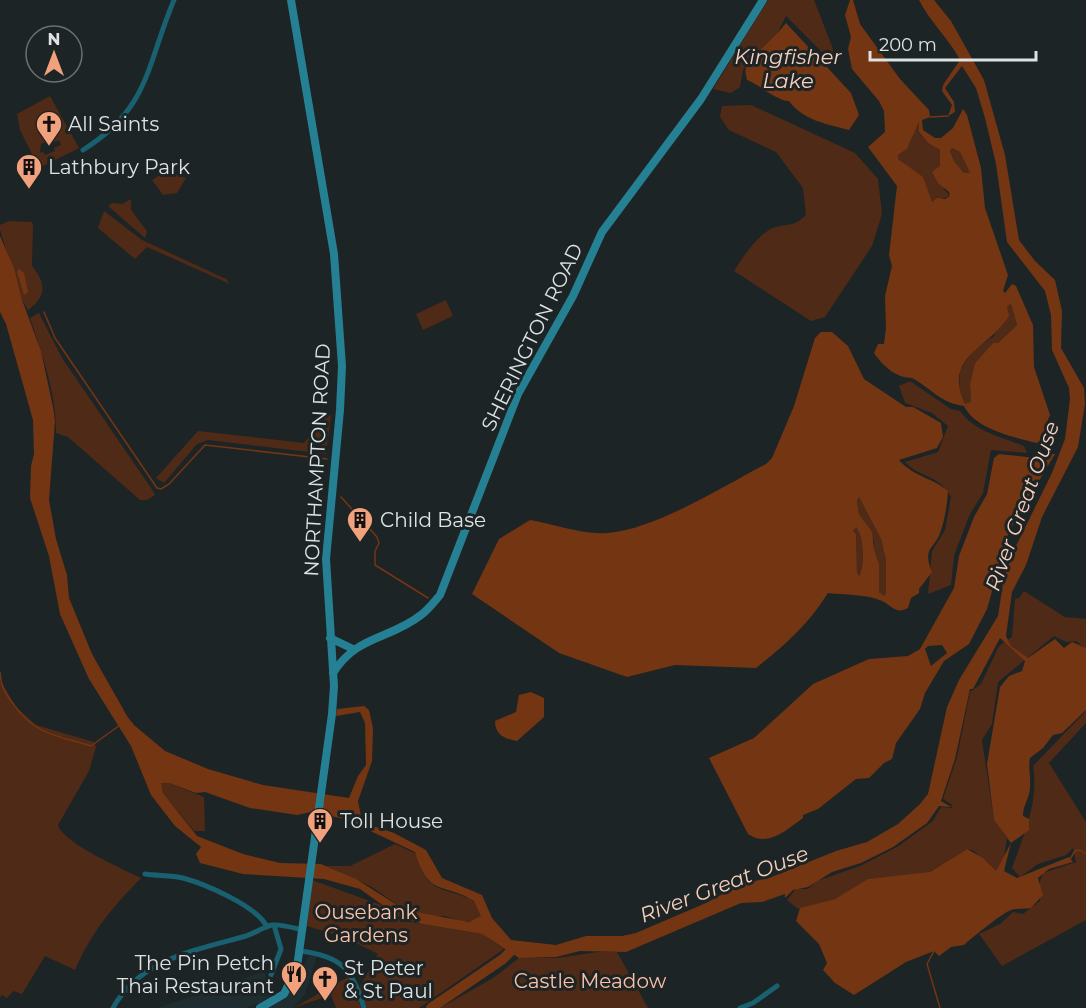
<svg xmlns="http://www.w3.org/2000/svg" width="1086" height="1008" font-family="Montserrat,sans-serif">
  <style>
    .built { fill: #1f2d31 }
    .green { fill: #4f2a17; fill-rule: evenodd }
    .water { fill: #743512; fill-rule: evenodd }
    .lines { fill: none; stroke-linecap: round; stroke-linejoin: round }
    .stream { stroke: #743512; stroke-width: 1.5 }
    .river { stroke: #743512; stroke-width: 10 }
    .street { stroke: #196070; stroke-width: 5 }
    .secondary { stroke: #268094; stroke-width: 8 }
    .labels { text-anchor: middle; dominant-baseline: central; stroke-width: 6; stroke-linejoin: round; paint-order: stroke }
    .poi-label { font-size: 20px; fill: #dee2e3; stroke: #1d2425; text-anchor: start }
    .street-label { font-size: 20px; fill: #dee2e3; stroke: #1d2425 }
    .park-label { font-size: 20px; fill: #fdc2a6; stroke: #1d2425 }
    .water-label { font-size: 21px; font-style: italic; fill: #f7cfbd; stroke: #1d2425 }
  </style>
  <rect width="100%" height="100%" fill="#1d2425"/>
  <path class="built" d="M313 955 317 956 305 994 293 1008H266L283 999 293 987 308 957Z
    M265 971 268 997 260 1003 245 1008H158Z"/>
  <path class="green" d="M768 0H814L833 49V63L786 16 775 38 756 54 743 70 740 87 731 93 713 89Z
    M50 96 79 148 39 168 20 130 17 114ZM50 140 52 143 59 140 61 145 54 148 55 151 45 155 43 152 40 153 41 144Z
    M751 105 855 153 878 179 882 214 872 246 825 317 811 321 734 271C743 257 760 231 776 227 792 223 793 227 806 215L803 188 776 152 729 130 720 117 722 106Z
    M919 122V133L928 143 940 150 944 189 950 196 932 202 920 177 898 159V155L907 149Z
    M952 148 960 152 970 173H964L954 161 950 151Z
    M170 172 186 178 177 193 163 195 152 180 163 173Z
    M131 199V210L147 231 145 238 108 206 112 203 122 204Z
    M104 211 142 240 226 279 230 284 147 247 135 259 98 228Z
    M9 221 32 222 33 226 32 266C46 283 47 296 28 310L22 300 0 230V225Z
    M446 300 453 316 423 330 416 314Z
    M1011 304 1017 325 998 343H993L975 363 970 384 971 402 968 405 964 404 959 389 960 370 973 350 994 336 1007 306Z
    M39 313 62 358 151 488 155 495 147 500H140L68 437 56 433C57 397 42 353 30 318Z
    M910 381 951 409 960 411C975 432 1002 437 1024 446L1027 453 991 450 983 493 969 516 954 556 951 585 928 594 932 551 945 530 951 497C937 473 921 479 905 462L938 452 948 426 932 413 905 403 899 386Z
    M331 415 326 454 208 440 197 444 164 483 156 478 198 431 304 443 326 416Z
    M859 497 881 539 886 560V593L884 596 879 592V564L874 549V541L859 514 857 501Z
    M856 527C864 537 865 566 859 576L857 574 856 534 853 531Z
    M1024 591 1065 617 1086 619V649L1076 641 1066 642 1054 636 998 682 992 724 982 740 994 820 1007 838 1003 863 996 872 974 851 967 849 928 873 870 879 835 899 798 909 787 900 796 889H808L817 881 860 866 897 847 933 821 941 807 952 808 951 804 943 799 957 757 970 692 981 684 999 646 1012 637 1015 599 1019 598Z
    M0 680 16 707 36 725 94 742 96 747 89 771 58 825C63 843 123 869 141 878 112 908 92 931 75 970L45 956 22 994 13 991 7 998 2 995 0 998Z
    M1086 711V723L1049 763 1086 822V920L1002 966 979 934 1000 924 1013 912 1023 914 1040 901V881L1043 873 1076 862 1073 848 1066 855 1038 864 1020 877 1012 868C1024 834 1039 802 1033 766Z
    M161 783H169L204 797 205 831H194L163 793Z
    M395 844 419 855C423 898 452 885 480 905L482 919 465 922 444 916 424 917 405 910 372 887 326 866H350Z
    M312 880 381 905 391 916 415 923 482 934 504 949 419 1008H367L360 992V986L378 954 346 938 307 926Z
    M598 952H617L648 1008H440L493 978 519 958H557Z
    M350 976 361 1008H336L331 995 293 1008Z"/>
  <path class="water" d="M850 0H853L860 24 900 79 929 110 930 117 922 120 923 130 935 138H941L953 128 963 109 967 115 981 168 985 208 1008 275 1003 291 1005 293 1012 284 1016 286 1033 325 1034 367 1050 415 1044 429 1047 438 1037 443C1014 437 976 430 964 406 940 403 931 388 912 378 896 378 883 366 874 353L878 344H884L886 328 885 296 892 266 889 255 897 186 868 147 885 132 884 111 879 101 852 69 848 49 851 37 845 15ZM919 122V132L928 143 940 150V166L932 172 938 183 949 192 950 196 945 199 937 198 932 202 923 177 898 159V155L907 149ZM952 148 960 152 970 173H964L954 161 950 151ZM1011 304 1017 325 998 343H993L975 363 970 384 971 402 965 404C942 356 989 349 1009 316L1007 306Z
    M919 0H934L951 21 984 80 1005 155 1019 240 1035 261 1055 280 1062 311 1061 348 1084 388 1085 404 1078 447 1042 517 1026 565 1012 592 1006 636 1011 646 1028 658 1055 639 1064 648 1072 642 1086 648V710L1062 733 1053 735 1043 748 1030 758C1028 769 1031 776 1030 787 1030 798 1023 804 1023 816L1029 819V830L1011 843 1004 871 1017 878 1069 857 1073 862 1049 869 1038 878 1043 895 1031 908C1025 909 1017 908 1011 910 1004 912 970 939 964 945L951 947 939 956 934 951 906 962 854 995 835 983 823 970 827 963 819 944 796 921 800 908 835 899 868 879 930 872 967 849 983 858 996 871 1011 843 994 820 987 764 1000 687 1009 676 1022 671 1025 661 1000 638 973 689H970L955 759 941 801 951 807 939 806 927 823 893 847 861 863 832 872 808 887 793 890 785 898V894L762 902 741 903 626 952 580 951 556 957 519 958 482 934 422 924 393 915 388 909 360 889 324 879 243 874 200 863 196 854 201 847 175 826 151 795 131 746 89 679 60 614 49 556 30 498 31 466 34 454 33 420 6 324 0 312V236L14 268 22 300 41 351 53 407 55 421 49 500 56 539 67 575 69 598 92 654 127 716 134 725 165 751 208 769 263 785 349 798 358 776 366 765 365 723 360 712 336 716 337 709 364 706 369 710 373 728 372 761 358 801 361 816 373 826 394 833 426 850 442 878 482 895 492 918 511 940 556 945 586 936H622L636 933 706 903 741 884 769 878 836 851 867 842 898 824 920 804 928 794 947 707 959 680 998 616 1004 577 1013 552 1052 473 1065 439 1070 399 1069 388 1052 350 1051 315 1045 291 1007 242 996 164 985 118 976 88 962 66 945 88 954 102 955 112 948 116 952 105 942 91 943 85 960 60C949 39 930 22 919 0ZM161 783H169L196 793 205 792 250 808 297 815 311 812 345 819 415 852C429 898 441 881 474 901L481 916 469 922 405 910 356 879 321 864 280 863 243 854 197 836 163 793Z
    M786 23 851 93 859 115 849 130C826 124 803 120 789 101 775 100 760 85 747 80 746 75 744 70 747 66 757 50 775 38 786 23Z
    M19 269 24 273 28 292 24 295 17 272Z
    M821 332H832L848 346 864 379 906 407H913L941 423 943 437 937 448 899 460C915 478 932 477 948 491 947 505 945 520 940 533 934 550 922 547 932 572L919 589V593L911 598 908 608C896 615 891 605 882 601 867 594 844 595 828 593 807 626 786 644 756 668L675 665 627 677 559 653 472 594 499 539 530 520C552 524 585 535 607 533 654 530 724 486 766 464L772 458 794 406 815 338ZM859 497 881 539 886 560V593L884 596 879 592V564L874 549 872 532 859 514 857 501ZM856 527C864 537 865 566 859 576L857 573 856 534 853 531Z
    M999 454 1045 459 1050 454H1055L1009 531 987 609 969 644 944 661 925 693 920 709 896 743 892 759 884 763 869 778 856 779 818 809 803 815V818C786 830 768 848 748 834L709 758 754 738 813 684 869 659 908 656 920 649 954 588 959 556 974 517 987 494 994 458ZM942 645 947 653 931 666 925 649 928 646Z
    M531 692 544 698V717L517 741C505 739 495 735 495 721L516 712 519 695Z"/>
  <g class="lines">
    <path class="stream" d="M930 117 948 116
      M44 312 55 338 157 488 161 489 169 484 205 445 327 459
      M341 497 377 537 379 543 375 551V565L428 598
      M0 672C1 687 5 693 14 705 37 736 56 735 91 746L120 725
      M1070 859 1075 851 1080 850 1086 854
      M934 951 927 964 940 1008"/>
    <path class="river" d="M431 1008 503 959 513 949"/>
    <path class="street" d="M83 150C150 108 146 66 174 0
      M145 874C158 876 171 875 183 878 205 884 257 906 267 927
      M300 951C342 956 352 969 364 1008
      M271 975 281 949 274 925
      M113 1008C139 959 197 950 246 936 255 933 263 927 272 925 281 924 294 928 303 930
      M740 1008 753 1003 777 986"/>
    <path class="secondary" d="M330 638 353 649
      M333 673C357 635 389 640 421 615 428 610 434 602 440 595L518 394 573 296 602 232 701 99 763 0
      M260 1008 284 994 297 967 332 714 334 686 326 559 340 410 342 366 334 254 291 0"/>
  </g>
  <defs>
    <g id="church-pin" transform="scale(1.35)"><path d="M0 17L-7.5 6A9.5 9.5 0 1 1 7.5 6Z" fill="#f1a17c" stroke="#1d2425"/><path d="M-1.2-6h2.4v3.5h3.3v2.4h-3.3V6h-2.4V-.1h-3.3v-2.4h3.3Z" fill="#111"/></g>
    <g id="building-pin" transform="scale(1.35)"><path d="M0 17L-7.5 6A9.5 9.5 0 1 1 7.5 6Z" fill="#f1a17c" stroke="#1d2425"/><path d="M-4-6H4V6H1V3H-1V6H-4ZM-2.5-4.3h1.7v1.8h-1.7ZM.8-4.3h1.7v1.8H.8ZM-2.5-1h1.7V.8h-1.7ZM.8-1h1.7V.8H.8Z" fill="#111"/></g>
    <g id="restaurant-pin" transform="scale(1.35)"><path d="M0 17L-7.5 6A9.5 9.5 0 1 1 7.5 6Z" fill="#f1a17c" stroke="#1d2425"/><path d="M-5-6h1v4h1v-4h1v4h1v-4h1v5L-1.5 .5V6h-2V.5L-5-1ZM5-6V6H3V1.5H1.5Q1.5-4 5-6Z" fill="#111"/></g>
  </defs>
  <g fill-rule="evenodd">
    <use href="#church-pin" x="49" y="124"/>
    <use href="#building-pin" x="29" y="167"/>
    <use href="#building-pin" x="360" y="520"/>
    <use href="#building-pin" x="320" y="821"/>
    <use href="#restaurant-pin" x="294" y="974"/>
    <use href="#church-pin" x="325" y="979"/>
  </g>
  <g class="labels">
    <g class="poi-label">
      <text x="68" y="124">All Saints</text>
      <text x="48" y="167">Lathbury Park</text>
      <text x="380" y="520">Child Base</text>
      <text x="340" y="821">Toll House</text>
      <text x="274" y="963" text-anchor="end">The Pin Petch<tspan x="274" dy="23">Thai Restaurant</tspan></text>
      <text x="344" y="968">St Peter<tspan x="344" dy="23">&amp; St Paul</tspan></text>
    </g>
    <g class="street-label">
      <text transform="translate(532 337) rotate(-64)">SHERINGTON ROAD</text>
      <text transform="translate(317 460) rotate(-87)">NORTHAMPTON ROAD</text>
    </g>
    <g class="park-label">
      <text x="366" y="912">Ousebank<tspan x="366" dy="23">Gardens</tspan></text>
      <text x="590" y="981">Castle Meadow</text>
    </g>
    <g class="water-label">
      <text x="788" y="56">Kingfisher<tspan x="788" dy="24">Lake</tspan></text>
      <text transform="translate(1022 506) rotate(-70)">River Great Ouse</text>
      <text transform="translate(724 884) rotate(-21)">River Great Ouse</text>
    </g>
  </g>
  <g transform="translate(54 54)"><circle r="28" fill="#1d2425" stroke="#6a7071" stroke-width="1.5"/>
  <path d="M0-4.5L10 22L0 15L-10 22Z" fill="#f1a17c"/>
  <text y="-9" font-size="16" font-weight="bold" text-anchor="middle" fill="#dee2e3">N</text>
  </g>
  <path d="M870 51v9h166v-9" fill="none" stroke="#dee2e3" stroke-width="3"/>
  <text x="879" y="51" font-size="18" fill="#dee2e3" stroke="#1d2425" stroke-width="4.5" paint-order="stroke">200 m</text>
</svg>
